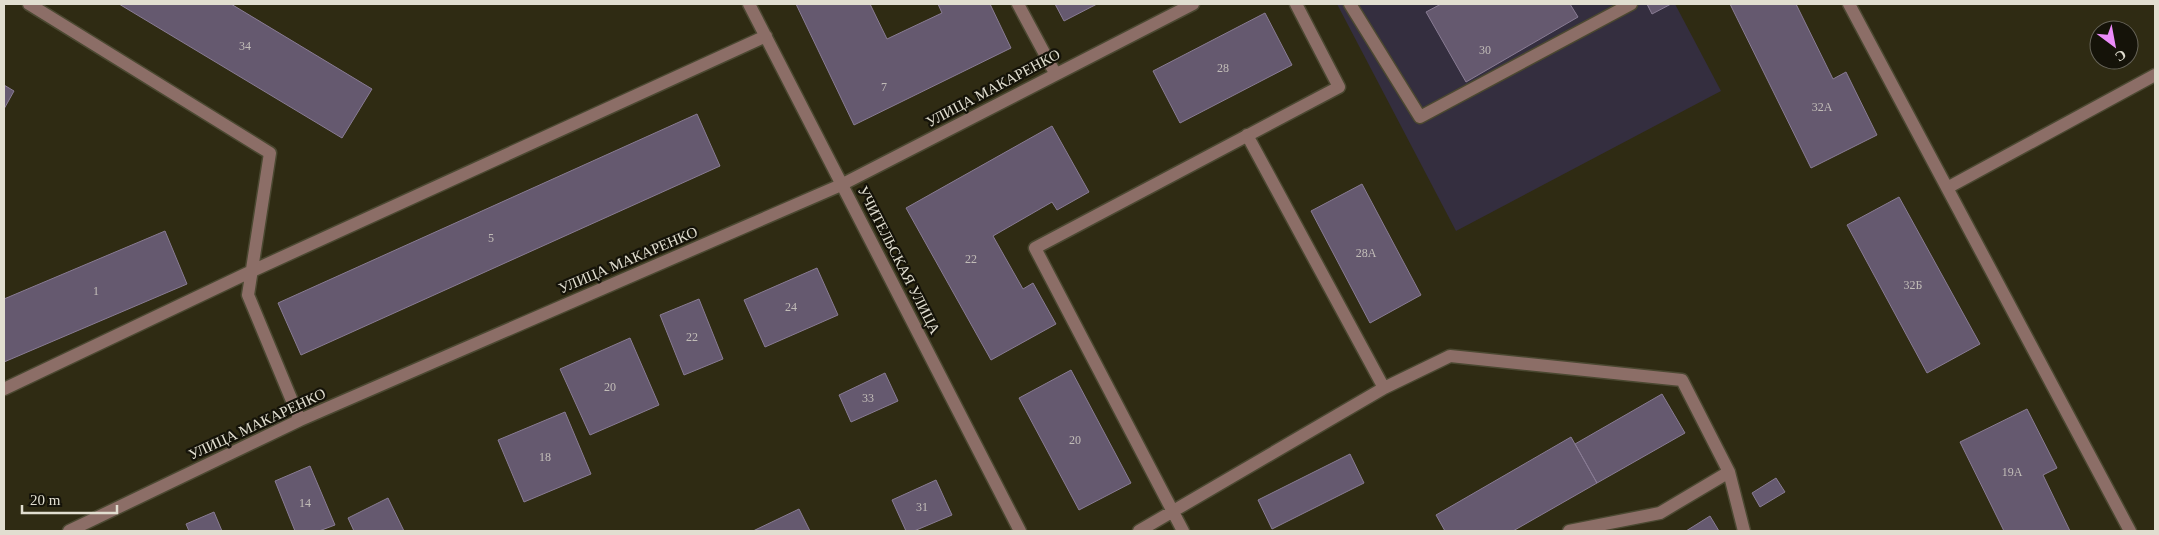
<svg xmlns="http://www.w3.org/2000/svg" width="2159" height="535" font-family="Georgia,serif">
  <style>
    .commercial { fill: #342e3f }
    .building { fill: #65596f; stroke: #897c94 }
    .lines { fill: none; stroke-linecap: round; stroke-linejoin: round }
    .minor-casing { stroke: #4b4831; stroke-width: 15 }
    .minor { stroke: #8c6e67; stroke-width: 12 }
    .labels { text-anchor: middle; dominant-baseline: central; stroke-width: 4.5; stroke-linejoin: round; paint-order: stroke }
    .number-label { font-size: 12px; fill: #c2bdb8 }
    .street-label { font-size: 15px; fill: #e1ded0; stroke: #151309 }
  </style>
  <rect width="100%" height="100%" fill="#2f2b13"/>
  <path class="commercial" d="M1337 4H1675L1721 91 1456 231Z"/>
  <path class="building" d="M119 4H231L372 89 342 138Z
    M796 4H870L887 39 942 13 938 4H990L1011 48 854 125Z
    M1055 4H1097L1064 21Z
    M1441 4H1570L1578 17 1466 82 1426 12Z
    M1647 4H1671L1652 14Z
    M1730 4H1796L1833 79 1846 72 1877 135 1811 168Z
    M1265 13 1292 65 1180 123 1153 71Z
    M4 85 14 91 4 109Z
    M697 114 720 166 301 355 278 303Z
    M1052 126 1089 192 1057 210 1052 202 993 236 1023 289 1033 283 1056 324 991 360 906 208Z
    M1362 184 1421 295 1370 323 1311 211Z
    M1899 197 1980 344 1927 373 1847 225Z
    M165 231 187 284 4 362V299Z
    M817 268 838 315 765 347 744 300Z
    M699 299 723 359 684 375 660 315Z
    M630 338 659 405 590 435 560 369Z
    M1071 370 1131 483 1079 510 1019 398Z
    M885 373 898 401 851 422 839 395Z
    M1662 394 1685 433 1597 483 1575 444Z
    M2027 409 2057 468 2043 475 2070 531H2004L1960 442Z
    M565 412 591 474 524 502 498 440Z
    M1571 437 1597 483 1513 531H1445L1436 515Z
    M1350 454 1364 483 1272 529 1258 500Z
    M310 466 335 525 319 531H295L275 481Z
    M1776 478 1785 492 1760 507 1752 493Z
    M936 480 952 515 914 531H906L892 500Z
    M388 498 404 531H354L348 518Z
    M799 509 810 531H753Z
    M214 512 222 531H189L186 524Z
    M1710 516 1719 531H1686Z"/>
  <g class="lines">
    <g class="minor-casing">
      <path id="minor" d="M29 4 270 153 248 295 300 420
        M749 4 1020 531
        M1018 4 1055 73
        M1350 4 1420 117 1631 4
        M1849 4 2130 531
        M1947 188 2155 75
        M1384 388 1450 356 1682 380 1729 472 1744 531
        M4 389 252 271 766 36
        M69 531 300 420 841 185 1193 4
        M1139 531 1384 388 1247 135
        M1183 531 1035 248 1339 87 1296 4
        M1569 531 1660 513 1729 472"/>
    </g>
    <use href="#minor" class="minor"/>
  </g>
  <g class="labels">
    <g class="number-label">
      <text x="245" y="46">34</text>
      <text x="1485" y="50">30</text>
      <text x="1223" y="68">28</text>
      <text x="884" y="87">7</text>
      <text x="1822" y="107">32А</text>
      <text x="491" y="238">5</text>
      <text x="1366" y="253">28А</text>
      <text x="971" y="259">22</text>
      <text x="1913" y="285">32Б</text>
      <text x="96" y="291">1</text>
      <text x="791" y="307">24</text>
      <text x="692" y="337">22</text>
      <text x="610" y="387">20</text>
      <text x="868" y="398">33</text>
      <text x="1075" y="440">20</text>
      <text x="545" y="457">18</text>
      <text x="2012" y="472">19А</text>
      <text x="305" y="503">14</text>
      <text x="922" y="507">31</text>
    </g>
    <g class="street-label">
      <text transform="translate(993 88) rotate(-28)">УЛИЦА МАКАРЕНКО</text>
      <text transform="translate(628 260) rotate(-23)">УЛИЦА МАКАРЕНКО</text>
      <text transform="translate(899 260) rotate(63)">УЧИТЕЛЬСКАЯ УЛИЦА</text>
      <text transform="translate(257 424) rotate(-25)">УЛИЦА МАКАРЕНКО</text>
    </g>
  </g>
  <rect width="2159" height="535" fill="none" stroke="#e1ded0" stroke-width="10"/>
  <g transform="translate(2114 45) rotate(148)"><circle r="24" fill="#151309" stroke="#676459"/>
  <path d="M0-4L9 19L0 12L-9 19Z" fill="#ec8cfa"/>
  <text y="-8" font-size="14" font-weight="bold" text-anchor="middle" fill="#e1ded0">С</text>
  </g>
  <path d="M22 505v8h95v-8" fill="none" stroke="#e1ded0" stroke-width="2.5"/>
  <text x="30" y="505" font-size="15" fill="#e1ded0" stroke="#151309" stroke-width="4" paint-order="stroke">20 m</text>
</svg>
